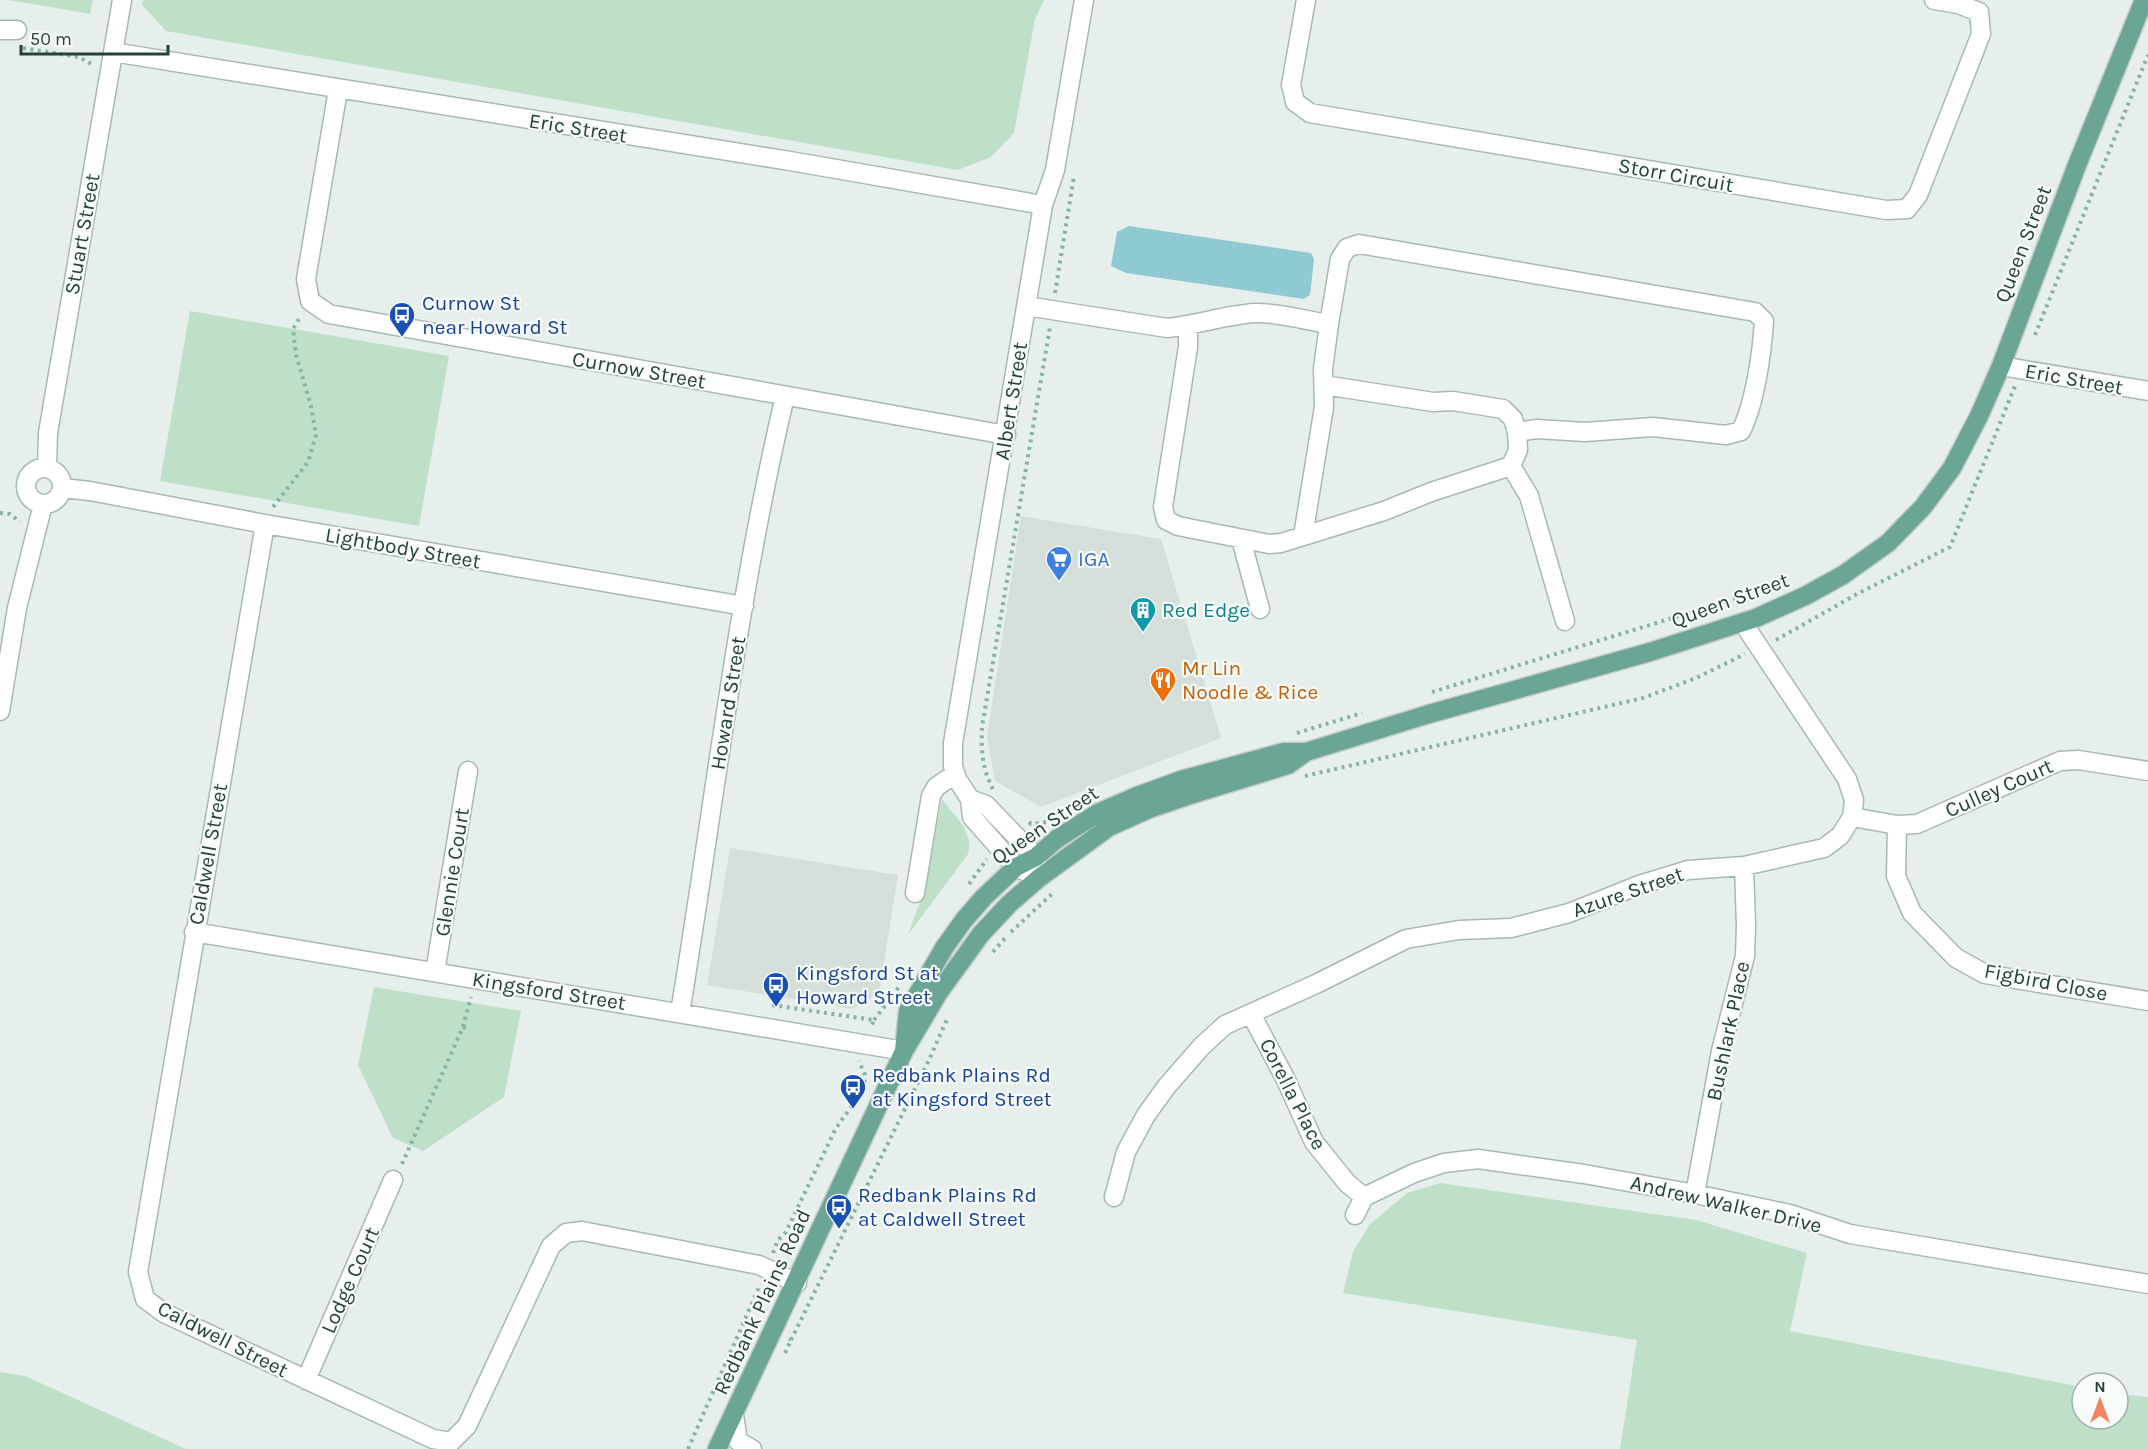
<svg xmlns="http://www.w3.org/2000/svg" width="2148" height="1449" font-family="Karla,sans-serif">
  <style>
    .built { fill: #d4dfda }
    .green { fill: #bfe0c8 }
    .water { fill: #8ec9d4 }
    .lines { fill: none; stroke-linecap: round; stroke-linejoin: round }
    .minor-casing { stroke: #a8b8b2; stroke-width: 21 }
    .major-casing { stroke: #c2cac8; stroke-width: 21 }
    .path { stroke: #86b3a5; stroke-width: 4; stroke-dasharray: 3 4.5; stroke-linecap: butt }
    .minor { stroke: #fff; stroke-width: 18 }
    .major { stroke: #6aa596; stroke-width: 18 }
    .labels { text-anchor: middle; dominant-baseline: central; stroke-width: 4.5; stroke-linejoin: round; paint-order: stroke }
    .street-label { font-size: 21px; fill: #24423a; stroke: #f7fbf9 }
    .transit-label { font-size: 21px; fill: #164399; stroke: #f7fbf9; text-anchor: start }
    .shop-label { font-size: 21px; fill: #366cbe; stroke: #f7fbf9; text-anchor: start }
    .culture-label { font-size: 21px; fill: #0d838f; stroke: #f7fbf9; text-anchor: start }
    .food-label { font-size: 21px; fill: #c56008; stroke: #f7fbf9; text-anchor: start }
  </style>
  <rect width="100%" height="100%" fill="#e6efeb"/>
  <path class="built" d="M1021 516 1161 539 1221 738 1041 807 995 781 987 736Z
    M730 848 898 875 879 993 853 1009 707 985Z"/>
  <path class="green" d="M9 0H93L90 14Z
    M143 0H1044L1035 19 1014 133 991 157 958 170 166 31 142 5Z
    M190 311 449 356 419 526 160 481Z
    M942 799C954 815 975 833 968 854L908 935 925 888Z
    M374 987 521 1011 504 1097 423 1151 393 1138 358 1065Z
    M1440 1183 1696 1220 1807 1253 1790 1331 2082 1387V1419H2118V1394L2148 1397V1449H1620L1637 1340 1343 1293 1353 1252 1370 1224 1407 1193Z
    M0 1372 25 1376 186 1449H0Z"/>
  <path class="water" d="M1129 226 1311 253 1314 259 1310 295 1304 299 1126 273 1111 266 1117 232Z"/>
  <g class="lines">
    <g class="minor-casing">
      <path id="minor" d="M1306 0 1291 85 1295 102 1310 113 1886 210 1907 209 1918 195 1981 34 1979 12 1958 4 1934 0
        M0 30H17
        M113 52 790 161 1043 205
        M338 90 306 279 310 301 329 314 1006 435
        M1026 306 1167 328C1197 325 1225 315 1255 313 1276 312 1308 321 1329 324L1340 259 1347 248 1359 244 1755 312 1764 321C1762 353 1755 403 1741 431L1726 435 1653 427 1585 432 1537 429 1517 432
        M1188 326V347L1163 507 1166 520 1178 526 1269 544 1281 543 1384 511 1431 492 1511 466 1518 450 1517 432 1513 419 1503 409 1453 401 1433 402 1324 385
        M2001 366 2148 391
        M1511 466 1529 496 1565 621
        M47 468 48 433 122 0
        M26 486a18 18 0 1 1 36 0a18 18 0 1 1-36 0Z
        M62 488 90 491 265 524 744 606
        M265 524 138 1272 145 1299 164 1313 433 1439 451 1442 467 1426 551 1246 566 1233 582 1231 759 1265 797 1283
        M1303 536 1324 407 1323 369 1329 324
        M1241 539 1260 609
        M0 711 17 608 43 504
        M970 799 986 805 1036 857 1038 871
        M1852 817 1897 825 1917 824 2060 761 2078 760 2148 771
        M1897 825 1896 876 1912 913 1956 958 1985 974 2148 1001
        M1039 878 1016 867 972 817 970 799 957 779 953 766V743L1043 205 1055 170 1084 0
        M915 893 931 796 936 787 955 774
        M194 932 904 1051
        M435 972 468 771
        M680 1013C714 807 737 599 785 396
        M1251 1014 1285 1078 1314 1142 1347 1183 1364 1197
        M1695 1194 1721 1051 1745 956 1746 926 1744 866
        M1114 1197 1126 1152 1146 1115 1167 1086 1202 1046 1225 1025 1316 984 1406 939 1459 930 1511 928 1569 913 1639 885 1688 870 1744 866 1824 848 1840 836 1852 817 1854 800 1847 779 1743 623
        M1355 1215 1364 1197 1414 1173 1444 1163 1478 1159 1584 1174 1695 1194 1790 1214 1850 1234 2148 1284
        M306 1380 393 1180
        M734 1415 738 1441 752 1449"/>
    </g>
    <g class="major-casing">
      <path id="major" d="M904 1051 908 1011 944 948 964 920 984 897 1016 867 1036 857 1058 838 1098 813 1137 796 1181 780 1284 752H1306L1429 714 1650 652 1756 618 1805 596 1843 575 1888 543 1923 507 1952 468 1979 416 2001 366 2077 165 2144 0
        M717 1449 904 1051 939 992 981 934 1009 904 1039 878 1109 827 1149 809 1187 796 1288 765 1306 752"/>
    </g>
    <path class="path" d="M23 48 79 57 93 65
      M1055 293 1074 176
      M2035 335 2148 55
      M273 507 308 462 316 435 311 406 296 355 293 329 300 317
      M0 513 10 514 20 522
      M1776 640 1857 594 1950 547 2015 386
      M1432 692 1744 596 1748 603
      M1297 733 1362 713
      M1305 776 1643 698 1696 678 1745 654
      M993 789C982 769 981 749 982 727L1050 327
      M1029 822 1031 824 1047 822
      M969 884 987 859
      M1011 932 1054 892
      M993 952 1006 937
      M772 1005 874 1020 871 1027
      M874 1020 899 987
      M463 1027 470 1030
      M402 1164 463 1027 471 997
      M773 1253 778 1240 786 1232 836 1128 864 1089 865 1075 859 1061
      M791 1340 929 1060 948 1017
      M785 1353 791 1340 789 1339
      M688 1449 760 1285"/>
    <use href="#minor" class="minor"/>
    <use href="#major" class="major"/>
  </g>
  <defs>
    <g id="bus-pin" transform="scale(1.35)"><path d="M0 17L-7.5 6A9.5 9.5 0 1 1 7.5 6Z" fill="#1a4fb4" stroke="#f7fbf9"/><path d="M-5-6H5V4H4V6H2V4H-2V6H-4V4H-5ZM-3.5-4V0h7V-4ZM-3.5 1.2v1.5H-2V1.2ZM2 1.2v1.5H3.5V1.2Z" fill="#fff"/></g>
    <g id="supermarket-pin" transform="scale(1.35)"><path d="M0 17L-7.5 6A9.5 9.5 0 1 1 7.5 6Z" fill="#3f7fe0" stroke="#f7fbf9"/><path d="M-6-5.5h2.5l.6 2H6L4.5 2H-2.5L-4.4-4H-6ZM-1.5 3.2a1.3 1.3 0 1 0 .1 0ZM3 3.2a1.3 1.3 0 1 0 .1 0Z" fill="#fff"/></g>
    <g id="building-pin" transform="scale(1.35)"><path d="M0 17L-7.5 6A9.5 9.5 0 1 1 7.5 6Z" fill="#0f9aa8" stroke="#f7fbf9"/><path d="M-4-6H4V6H1V3H-1V6H-4ZM-2.5-4.3h1.7v1.8h-1.7ZM.8-4.3h1.7v1.8H.8ZM-2.5-1h1.7V.8h-1.7ZM.8-1h1.7V.8H.8Z" fill="#fff"/></g>
    <g id="restaurant-pin" transform="scale(1.35)"><path d="M0 17L-7.5 6A9.5 9.5 0 1 1 7.5 6Z" fill="#e8710a" stroke="#f7fbf9"/><path d="M-5-6h1v4h1v-4h1v4h1v-4h1v5L-1.5 .5V6h-2V.5L-5-1ZM5-6V6H3V1.5H1.5Q1.5-4 5-6Z" fill="#fff"/></g>
  </defs>
  <g fill-rule="evenodd">
    <use href="#bus-pin" x="402" y="315"/>
    <use href="#supermarket-pin" x="1059" y="559"/>
    <use href="#building-pin" x="1143" y="610"/>
    <use href="#restaurant-pin" x="1163" y="680"/>
    <use href="#bus-pin" x="776" y="985"/>
    <use href="#bus-pin" x="853" y="1087"/>
    <use href="#bus-pin" x="839" y="1207"/>
  </g>
  <g class="labels">
    <g class="street-label">
      <text transform="translate(578 128) rotate(9)">Eric Street</text>
      <text transform="translate(1676 175) rotate(10)">Storr Circuit</text>
      <text transform="translate(82 234) rotate(-80)">Stuart Street</text>
      <text transform="translate(2023 244) rotate(-69)">Queen Street</text>
      <text transform="translate(639 370) rotate(10)">Curnow Street</text>
      <text transform="translate(2074 379) rotate(10)">Eric Street</text>
      <text transform="translate(1011 401) rotate(-81)">Albert Street</text>
      <text transform="translate(403 548) rotate(10)">Lightbody Street</text>
      <text transform="translate(1730 600) rotate(-20)">Queen Street</text>
      <text transform="translate(728 703) rotate(-81)">Howard Street</text>
      <text transform="translate(1999 788) rotate(-24)">Culley Court</text>
      <text transform="translate(1045 825) rotate(-34)">Queen Street</text>
      <text transform="translate(208 854) rotate(-80)">Caldwell Street</text>
      <text transform="translate(452 872) rotate(-81)">Glennie Court</text>
      <text transform="translate(1628 892) rotate(-19)">Azure Street</text>
      <text transform="translate(2046 982) rotate(11)">Figbird Close</text>
      <text transform="translate(549 991) rotate(9)">Kingsford Street</text>
      <text transform="translate(1728 1031) rotate(-78)">Bushlark Place</text>
      <text transform="translate(1293 1094) rotate(63)">Corella Place</text>
      <text transform="translate(1726 1204) rotate(13)">Andrew Walker Drive</text>
      <text transform="translate(350 1280) rotate(-66)">Lodge Court</text>
      <text transform="translate(762 1302) rotate(-65)">Redbank Plains Road</text>
      <text transform="translate(223 1339) rotate(27)">Caldwell Street</text>
    </g>
    <g class="transit-label">
      <text x="422" y="303">Curnow St<tspan x="422" dy="24">near Howard St</tspan></text>
      <text x="796" y="973">Kingsford St at<tspan x="796" dy="24">Howard Street</tspan></text>
      <text x="872" y="1075">Redbank Plains Rd<tspan x="872" dy="24">at Kingsford Street</tspan></text>
      <text x="858" y="1195">Redbank Plains Rd<tspan x="858" dy="24">at Caldwell Street</tspan></text>
    </g>
    <g class="shop-label">
      <text x="1078" y="559">IGA</text>
    </g>
    <g class="culture-label">
      <text x="1162" y="610">Red Edge</text>
    </g>
    <g class="food-label">
      <text x="1182" y="668">Mr Lin<tspan x="1182" dy="24">Noodle &amp; Rice</tspan></text>
    </g>
  </g>
  <g transform="translate(2100 1401)"><circle r="28" fill="#f7fbf9" stroke="#a3b1ad" stroke-width="1.5"/>
  <path d="M0-4.5L10 22L0 15L-10 22Z" fill="#f4845f"/>
  <text y="-9" font-size="16" font-weight="bold" text-anchor="middle" fill="#24423a">N</text>
  </g>
  <path d="M21 45v9h147v-9" fill="none" stroke="#24423a" stroke-width="3"/>
  <text x="30" y="45" font-size="18" fill="#24423a" stroke="#f7fbf9" stroke-width="4.5" paint-order="stroke">50 m</text>
</svg>
